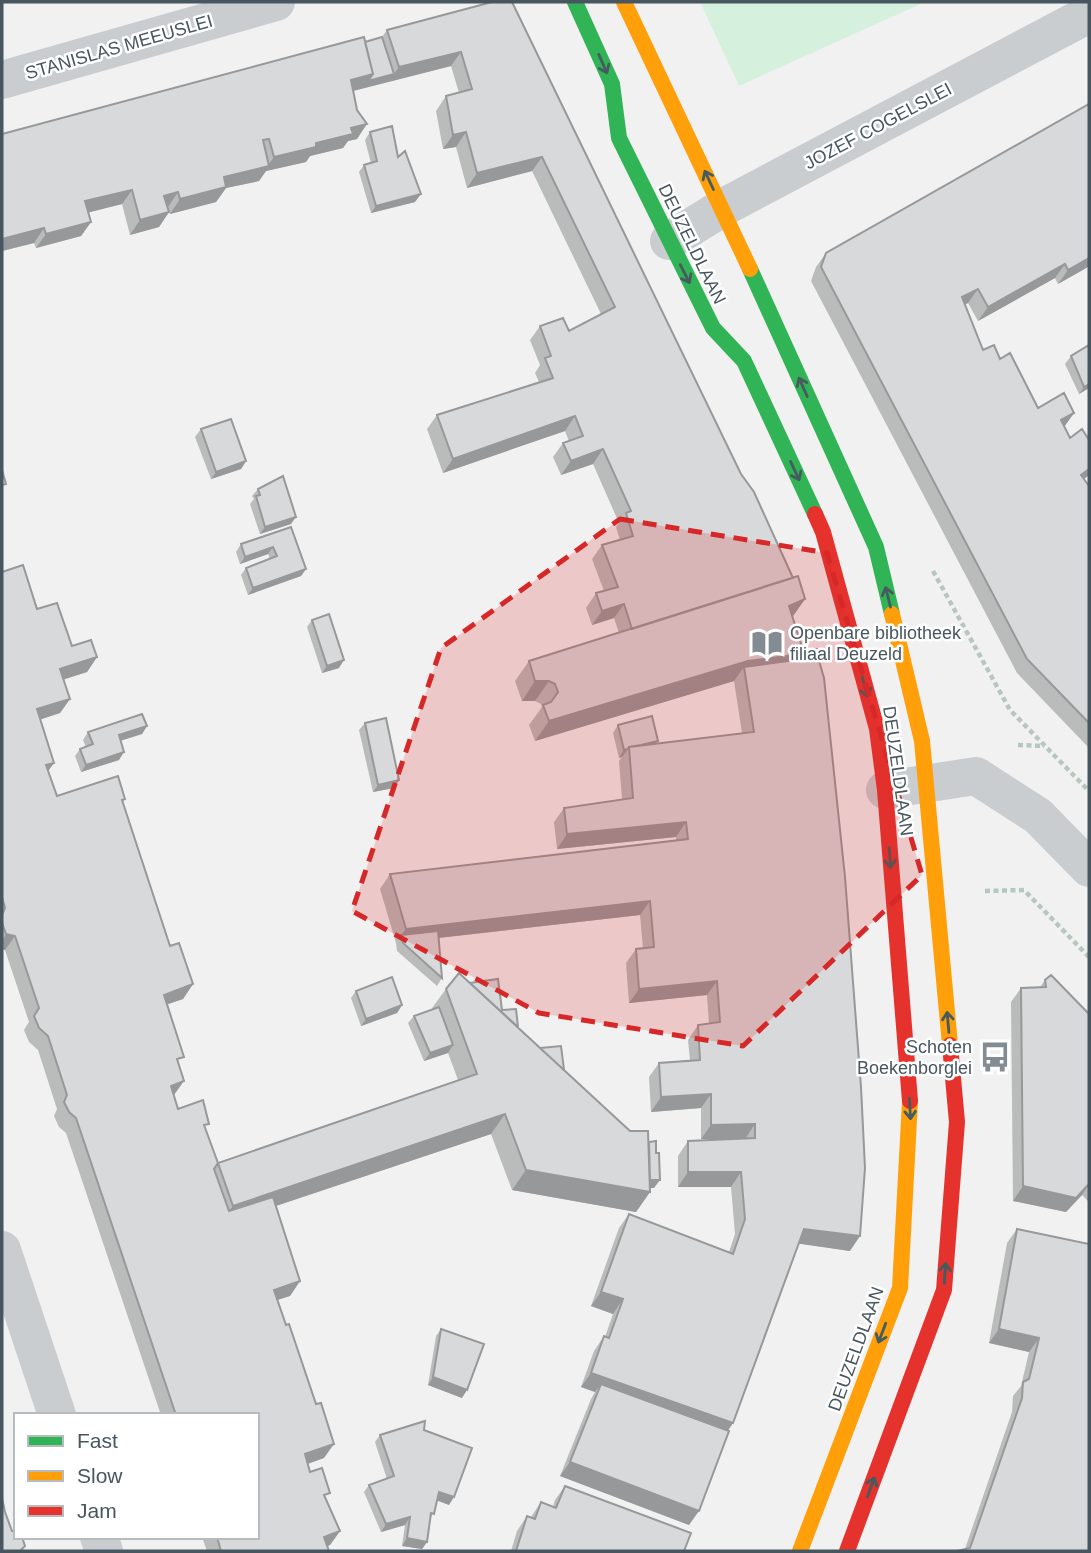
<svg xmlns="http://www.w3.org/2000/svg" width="1091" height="1553" font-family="Arial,sans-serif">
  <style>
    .green { fill: #d5f1dd }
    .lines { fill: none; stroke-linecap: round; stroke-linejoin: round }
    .path { stroke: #b8c6c0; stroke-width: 4.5; stroke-dasharray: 5 3.5; stroke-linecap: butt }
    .street { stroke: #cacdd0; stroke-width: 38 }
    .fast { stroke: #30b455; stroke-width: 16 }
    .slow { stroke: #ff9f0a; stroke-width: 16 }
    .jam { stroke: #e5322d; stroke-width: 16 }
    .wall { fill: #babbbb }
    .shaded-wall { fill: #979899 }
    .building { fill: #d8d9da; stroke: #979899; stroke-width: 2 }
    .oneway { stroke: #465b5e }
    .marked { fill: #d62828; fill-opacity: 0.2; stroke: #d62828; stroke-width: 5; stroke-dasharray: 14 9; stroke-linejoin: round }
    .labels { text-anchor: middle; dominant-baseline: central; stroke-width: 5; stroke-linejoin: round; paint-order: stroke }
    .street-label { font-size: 18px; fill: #47565f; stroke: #fff }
    .poi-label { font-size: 18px; fill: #47565f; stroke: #fff; text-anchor: start }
  </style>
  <rect width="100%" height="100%" fill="#f2f1f1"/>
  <path class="green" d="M700 2H925L739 86Z"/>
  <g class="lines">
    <path class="path" d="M933 571 1010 710 1089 791
      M1018 745 1044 746
      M985 891 1024 890 1089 957"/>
    <path class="street" d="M2 80 276 2
      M669 241 722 208 1089 14
      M885 790 976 776 1038 816 1089 868
      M2 1250 57 1415
      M99 1537 104 1551"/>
    <path class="fast" d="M575 2 612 84 619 138 713 328 744 361 815 514
      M750 269 876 547 892 614"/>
    <path class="slow" d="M624 2 750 269
      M892 614 922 741 950 1045
      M800 1551 900 1288 910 1101"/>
    <path class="jam" d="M815 514 823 532 877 729 885 790 910 1101
      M847 1551 944 1290 957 1122 950 1045"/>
  </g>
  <path class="wall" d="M492 2 741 474 793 578 805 599 792 617 803 650 813 658 850 1251 799 1243 733 1423 728 1431 689 1525 560 1476 591 1399 595 1392 581 1387 594 1351 604 1336 605 1337 613 1314 591 1306 619 1228 629 1214 729 1252 735 1234 731 1187H678V1156L688 1141 743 1139H701V1108L651 1112 649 1077 659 1063 690 1060 688 1040 698 1025 709 1024 707 995 629 1003 626 963 636 949 643 948 640 915 439 938 442 978 437 986 397 951 396 943 380 889 390 874 676 840V837L557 849 554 822 564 808 622 799 619 761 622 757 619 758 613 733 618 725 656 744 742 733 734 681 535 741 529 725 542 707 541 704 535 701H522L515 681 529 661 619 633 614 618 592 625 586 608 596 593 604 591 592 559 602 545 620 540 616 527 619 523 593 464 561 475 553 457 563 443 569 441 565 431 443 473 427 429 437 415 539 382 535 373 540 365 530 340 540 326 569 331 601 314 532 171 467 188 456 147 443 149 436 111 446 96 459 93 451 66 353 91 357 139 348 141 343 148 310 156 306 162 266 171 259 181 226 188 216 202 170 214 168 207H167L169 212 159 227 130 235 122 204 88 212 91 222 81 236 36 248 34 243 2 251V134L365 42 382 37 387 30Z
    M1089 104V269L1088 267 1058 284 1055 278 978 321 968 303 965 305 983 350 1000 359 1038 408 1074 413 1064 427 1070 438 1089 440V475L1084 479 1089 486V748L1017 673 811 281 816 267 826 253Z
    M370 132 398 157 415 202 371 213 359 172 364 165 371 163 365 140Z
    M1089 345V388L1079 394 1065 364 1071 356Z
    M201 429 246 461 241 469 211 479 195 437Z
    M258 489 291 524 260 534 250 504 254 499 252 496Z
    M291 527 306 569 301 576 248 595 241 575 246 568 270 559 268 554 240 564 236 552 241 544Z
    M2 572 72 646 97 657 87 672 63 679 70 699 60 713 40 719 48 771 57 796 125 799 123 802 170 946 193 984 183 999 167 1004 179 1064 174 1096 178 1109 206 1129 218 1163 458 1080 448 1053 424 1061 408 1023 414 1016 433 1010 432 1008 446 989 502 1010 518 1027 630 1131 649 1142 654 1188H650V1192L636 1212 512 1190 491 1134 276 1206 300 1281 290 1296 277 1300 324 1458 308 1464 310 1472 326 1498 340 1531 330 1545 327 1546 329 1551H207L202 1537H257V1415H161L66 1133 59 1127 54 1116 57 1109 38 1050 29 1042 24 1030 29 1022 5 950 2 949Z
    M312 620 339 668 322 673 307 627Z
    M365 723 399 780 394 788 373 792 359 730Z
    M147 726 142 734 120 741 119 760 81 772 75 756 80 749 86 747 83 740 88 732Z
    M1045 980 1089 1014V1202L1082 1195 1066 1212 1013 1201 1011 1002 1021 988 1040 987Z
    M356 991 402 1005 397 1013 361 1026 351 998Z
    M1017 1229 1089 1551 965 1549 1012 1412 1013 1396 1021 1386 1029 1352 989 1343 1007 1243Z
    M441 1329 462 1398 428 1385 436 1336Z
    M424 1430 449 1505 437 1500 430 1520 427 1542 422 1549 402 1546 405 1525 381 1532 364 1492 369 1485 387 1479 375 1442 380 1435Z
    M565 1486 684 1551H511L517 1531 527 1516 531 1517 541 1502 553 1507 555 1500Z"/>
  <path class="shaded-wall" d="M461 52 451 66 341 94 351 80 373 74H394L399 67Z
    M367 124 357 139 348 141 343 148 310 156 306 162 266 171 259 181 226 188 216 202 170 214 180 199 224 177 267 167 274 157 316 143 351 128Z
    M466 132 456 147 443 149 453 135Z
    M542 157 532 171 467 188 477 173Z
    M132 190 122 204 75 216 85 201Z
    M178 192 168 207 154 210 164 196Z
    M421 194 415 202 371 213 376 206Z
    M169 212 159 227 130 235 140 220Z
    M91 222 81 236 36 248 46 234Z
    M44 228 34 243 2 251V239Z
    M1089 258 1088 267 1058 284 1068 270Z
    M1065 264 1055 278 978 321 988 307Z
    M978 289 968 303 952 311 962 297Z
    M1089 384V388L1079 394 1084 387Z
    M1074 413 1064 427 1061 420Z
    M575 416 565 431 443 473 453 459Z
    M603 449 593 464 561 475 571 461Z
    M246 461 241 469 211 479 216 472Z
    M1089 469V475L1071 489 1081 475Z
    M296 517 291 524 260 534 265 527Z
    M273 547 268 554 240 564 245 557Z
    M306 569 301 576 248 595 253 588Z
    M805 599 791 619 789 606Z
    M624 604 614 618 592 625 602 611Z
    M817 652 803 672 744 667 734 681 535 741 549 721 748 661Z
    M97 657 87 672 50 684 60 669Z
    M344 660 339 668 322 673 327 666Z
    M535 681H549L535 701H522Z
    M70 699 60 713 27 724 37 709Z
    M147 726 142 734 113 743 119 735Z
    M628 749 622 757 619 758 624 750Z
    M124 752 119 760 81 772 86 765Z
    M54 763 44 777 46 765Z
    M399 780 394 788 373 792 378 785Z
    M686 822 676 837 557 849 567 834Z
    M650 901 640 915 402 942 401 935 406 929Z
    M6 934 15 936 5 950 2 949V941Z
    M717 981 707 995 629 1003 639 989Z
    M193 984 183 999 154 1009 164 995Z
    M402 1005 397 1013 361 1026 366 1019Z
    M453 1045 448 1053 424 1061 430 1053Z
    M184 1081 174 1095 171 1086Z
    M711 1094 701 1108 651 1112 661 1097Z
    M505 1114 491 1134 219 1225 233 1206Z
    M755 1124 745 1139H701L711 1125Z
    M526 1170 650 1192 636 1212 512 1190Z
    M688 1172H741L731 1187H678Z
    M640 1180H660L654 1188H635Z
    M1089 1184 1082 1195 1066 1212 1013 1201 1023 1186Z
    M804 1229 860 1236 850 1251 794 1243Z
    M300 1281 290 1296 264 1304 274 1290Z
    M601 1292 623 1299 613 1314 591 1306Z
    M999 1329 1039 1338 1029 1352 989 1343Z
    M591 1373 733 1423 723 1437 601 1384 595 1392 581 1387Z
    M433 1377 467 1390 462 1398 428 1385Z
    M334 1444 324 1458 295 1468 305 1454Z
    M570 1462 699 1511 689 1525 560 1476Z
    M439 1492 454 1497 449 1505 433 1499Z
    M410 1517 405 1525 381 1532 386 1524Z
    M340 1531 330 1545 314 1551 324 1537Z
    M407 1538 427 1542 422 1549 402 1546Z"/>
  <path class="building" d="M492 2H512L741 474 754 492 793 578 632 629 624 604 602 611 596 593 618 587 602 545 633 536 626 513 631 511 603 449 571 461 563 443 583 436 575 416 453 459 437 415 553 378 545 358 551 356 540 326 563 318 569 331 615 307 542 157 477 173 466 132 453 135 446 96 472 89 461 52 399 67 387 30Z
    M364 37 373 74 351 80 357 110 367 124 351 128 353 134 316 143V147L274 157 269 139 263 140 269 166 224 177 226 187 180 199 178 192 164 196 169 212 140 220 132 190 85 201 91 222 46 234 44 228 2 239V134Z
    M382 37 394 74 368 81 373 74 365 42Z
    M1089 104V258L1068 270 1065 264 988 307 978 289 962 297 983 350 994 345 1000 359 1010 353 1038 408 1064 393 1074 413 1061 420 1070 438 1082 429 1089 440V469L1081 475 1089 486V723L1027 659 821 267 826 253Z
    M392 126 398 157 405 151 421 194 376 206 364 165 377 161 370 132Z
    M1089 345V384L1084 387 1071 356Z
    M231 419 246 461 216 472 201 429Z
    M2 470 6 484 2 485Z
    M283 476 296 517 265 527 256 496 260 495 258 489Z
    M291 527 306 569 253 588 246 568 277 556 273 547 245 557 241 544Z
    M23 565 37 609 57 603 72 646 91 640 97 657 60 669 70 699 37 709 54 763 46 765 57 796 118 776 125 799 122 800 170 946 179 943 193 984 164 995 184 1057 177 1059 184 1081 171 1086 178 1109 203 1100 209 1124 204 1125 218 1163 214 1169 229 1211 273 1197 300 1281 274 1290 286 1325 289 1324 316 1404 321 1403 334 1444 305 1454 310 1472 322 1468 330 1493 324 1495 340 1531 324 1537 329 1551H221L217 1537H257V1415H176L76 1118 69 1112 64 1102 67 1095 48 1036 39 1028 34 1016 39 1008 15 936 6 934 2 923V915L5 908 2 897V572Z
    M798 576 805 599 789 606 803 650 817 649V652L748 661 549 721 543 705 551 702 558 692 555 684 549 681H535L529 661Z
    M329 614 344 660 327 666 312 620Z
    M818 657 824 678 845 877 861 1087 865 1168 860 1236 804 1229 733 1423 591 1373 604 1336 609 1338 623 1299 601 1292 629 1214 733 1254 745 1219 741 1172H688V1141L755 1138V1124L711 1125V1094L661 1097 659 1063 700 1060 698 1025 720 1022 717 981 639 989 636 949 654 947 650 901 406 929 390 874 688 839 686 822 567 834 564 808 633 798 629 747 754 732 744 667Z
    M142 714 147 726 119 735 124 752 86 765 80 749 93 744 88 732Z
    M652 716 658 741 641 745 629 747 628 749 624 750 618 725Z
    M386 718 399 780 378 785 365 723Z
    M438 931 442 978 403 943 401 935Z
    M459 973 630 1131H648L650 1192 526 1170 505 1114 233 1206 218 1163 477 1074 446 989Z
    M1051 975 1089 1014V1184L1076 1198 1023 1186 1021 988 1046 987 1045 980Z
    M392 977 402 1005 366 1019 356 991Z
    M498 979 502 1010 516 1009 518 1027 470 983Z
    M439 1007 453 1045 430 1053 414 1016Z
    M561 1046 564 1070 540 1048Z
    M656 1141V1153H659L660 1180H650L649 1142Z
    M1017 1229 1089 1244V1551H957L970 1548 1022 1398 1023 1382 1029 1379 1039 1338 999 1329Z
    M441 1329 484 1344 467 1390 433 1377Z
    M601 1384 729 1431 699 1511 570 1462Z
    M425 1421 424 1430 472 1448 454 1497 439 1492 434 1514 431 1513 427 1542 407 1538 410 1517 386 1524 369 1485 394 1476 380 1435Z
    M565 1486 691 1533 684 1551H516L527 1516 535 1519 541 1502 556 1508Z
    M2 1498 5 1512 12 1531H16V1537H22L25 1546 20 1551H2Z"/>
  <defs><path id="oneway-shaft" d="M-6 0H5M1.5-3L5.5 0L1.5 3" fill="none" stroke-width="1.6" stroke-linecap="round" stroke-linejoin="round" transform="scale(1.75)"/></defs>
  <g class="oneway">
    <use href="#oneway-shaft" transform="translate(603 64) rotate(66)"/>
    <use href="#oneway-shaft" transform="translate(709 180) rotate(-115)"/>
    <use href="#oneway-shaft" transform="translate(685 274) rotate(63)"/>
    <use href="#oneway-shaft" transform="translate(803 387) rotate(-114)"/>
    <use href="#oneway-shaft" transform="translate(795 471) rotate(65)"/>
    <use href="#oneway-shaft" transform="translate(888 597) rotate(-104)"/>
    <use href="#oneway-shaft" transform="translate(865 687) rotate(75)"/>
    <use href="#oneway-shaft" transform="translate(890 858) rotate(86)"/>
    <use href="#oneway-shaft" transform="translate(948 1022) rotate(-95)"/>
    <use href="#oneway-shaft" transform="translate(910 1109) rotate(87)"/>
    <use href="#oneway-shaft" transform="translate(945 1273) rotate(-86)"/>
    <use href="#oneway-shaft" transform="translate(882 1333) rotate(111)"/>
    <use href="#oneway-shaft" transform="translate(871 1487) rotate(-70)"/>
  </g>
  <path class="marked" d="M620 519 827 553 922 875 743 1046 539 1013 352 911 441 648Z"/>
  <defs>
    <g id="library-bare" transform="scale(2.415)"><path d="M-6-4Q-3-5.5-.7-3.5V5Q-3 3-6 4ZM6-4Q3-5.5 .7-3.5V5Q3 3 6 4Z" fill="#838c92" stroke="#fff" stroke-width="2.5" paint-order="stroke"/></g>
    <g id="bus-bare" transform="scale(2.415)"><path d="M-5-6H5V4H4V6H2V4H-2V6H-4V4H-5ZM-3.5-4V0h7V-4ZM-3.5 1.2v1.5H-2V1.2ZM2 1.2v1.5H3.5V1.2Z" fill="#838c92" stroke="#fff" stroke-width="2.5" paint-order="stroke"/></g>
  </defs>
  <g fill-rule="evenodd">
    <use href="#library-bare" x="767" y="643"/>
    <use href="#bus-bare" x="995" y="1057"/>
  </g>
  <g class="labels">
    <g class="street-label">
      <text transform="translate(119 47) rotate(-16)">STANISLAS MEEUSLEI</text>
      <text transform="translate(878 126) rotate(-28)">JOZEF COGELSLEI</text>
      <text transform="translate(692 244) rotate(64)">DEUZELDLAAN</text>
      <text transform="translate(898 771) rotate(82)">DEUZELDLAAN</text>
      <text transform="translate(856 1349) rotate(-70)">DEUZELDLAAN</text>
    </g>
    <g class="poi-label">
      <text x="790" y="633">Openbare bibliotheek<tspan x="790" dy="21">filiaal Deuzeld</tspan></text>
      <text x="972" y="1047" text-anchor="end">Schoten<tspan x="972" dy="21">Boekenborglei</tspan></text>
    </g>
  </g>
  <rect width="1091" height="1553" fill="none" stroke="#47565f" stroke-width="7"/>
  <rect x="14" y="1413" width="245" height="126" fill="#ffffff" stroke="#b5bbbf" stroke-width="2"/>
  <rect x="28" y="1436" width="35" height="10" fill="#30b455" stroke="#b5bbbf" stroke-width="2"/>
  <text x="77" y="1448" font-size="21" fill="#47565f">Fast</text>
  <rect x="28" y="1471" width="35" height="10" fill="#ff9f0a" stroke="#b5bbbf" stroke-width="2"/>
  <text x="77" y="1483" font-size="21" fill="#47565f">Slow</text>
  <rect x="28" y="1506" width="35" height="10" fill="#e5322d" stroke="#b5bbbf" stroke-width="2"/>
  <text x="77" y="1518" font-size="21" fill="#47565f">Jam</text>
</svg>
